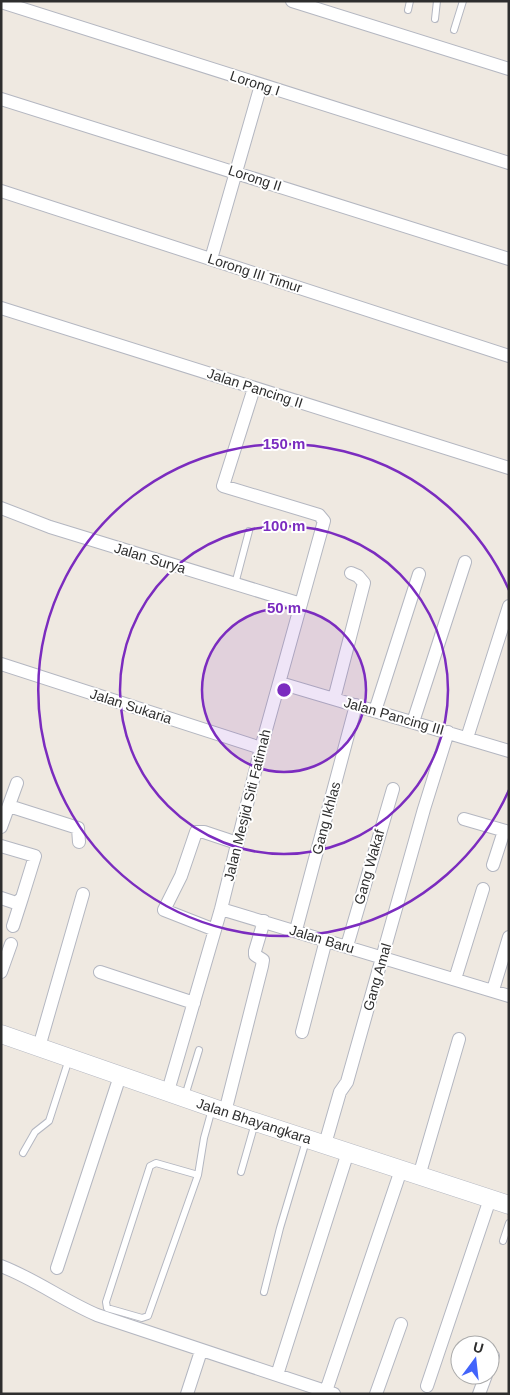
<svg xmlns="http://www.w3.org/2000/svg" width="510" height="1395" font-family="Helvetica,sans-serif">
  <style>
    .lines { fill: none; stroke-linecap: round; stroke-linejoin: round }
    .service-casing { stroke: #b4b7c1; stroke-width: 8 }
    .minor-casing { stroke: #b4b7c1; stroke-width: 14 }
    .secondary-casing { stroke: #b4b7c1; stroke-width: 19 }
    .service { stroke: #fff; stroke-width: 6 }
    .minor { stroke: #fff; stroke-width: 12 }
    .secondary { stroke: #fff; stroke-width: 18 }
    .ring { fill: none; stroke: #7b2cbf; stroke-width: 2.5 }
    .labels { text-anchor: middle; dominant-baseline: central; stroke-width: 4; stroke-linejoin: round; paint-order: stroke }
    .street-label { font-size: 14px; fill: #2e2e2e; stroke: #fff }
    .centre { fill: #7b2cbf; stroke: #fff; stroke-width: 2.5 }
    .ring-label { font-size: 15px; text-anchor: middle; font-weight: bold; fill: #7b2cbf; stroke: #fff; stroke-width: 4; stroke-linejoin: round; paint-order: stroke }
  </style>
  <rect width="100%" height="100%" fill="#efe9e1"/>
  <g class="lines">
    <g class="service-casing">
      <path id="service" d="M408 10 410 1
        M435 19 437 1
        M454 30 463 1
        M235 584 249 531
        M185 1096 199 1050
        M23 1153 35 1132 49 1121 69 1059
        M241 1172 255 1123
        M198 1175 156 1163 150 1166 106 1302 107 1308 142 1318 148 1316 198 1175 204 1138 212 1109
        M503 1241 509 1223
        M264 1292 280 1228 306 1141"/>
    </g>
    <g class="minor-casing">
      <path id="minor" d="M292 1 509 69
        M1 2 509 163
        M1 99 509 259
        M1 191 509 356
        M211 259 261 85
        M1 308 509 468
        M1 508 50 527 301 604
        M1 664 261 748
        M280 683 509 751
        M334 699 364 583 358 576 351 573
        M375 711 419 574
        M413 722 465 562
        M467 738 509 606
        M9 806 78 828 79 842
        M464 819 509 832
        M1 827 17 783
        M1 846 35 856 22 898 16 903 1 898
        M493 865 504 831
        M221 909 509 996
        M13 926 22 898
        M215 930 164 910 181 876 196 832H204L237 843
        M296 930 356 705
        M347 946 393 789
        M1 972 11 944
        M100 972 194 1003
        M455 979 483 889
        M493 990 509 937
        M302 1032 326 940
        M39 1047 83 894
        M168 1091 221 909 261 748 324 521 319 515 223 486 254 388
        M225 1112 262 966 263 960 255 955V951L264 921
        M325 1144 340 1092 347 1082 424 809 448 732
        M419 1176 459 1039
        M1 1266C35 1279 64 1301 97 1315L334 1394
        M57 1268 120 1076
        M490 1365 493 1356
        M277 1375 348 1152
        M427 1386 490 1199
        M326 1391 401 1170
        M187 1394 201 1351
        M376 1394 401 1324
        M479 1394 486 1375"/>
    </g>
    <g class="secondary-casing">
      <path id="secondary" d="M1 1034 225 1112 509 1205"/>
    </g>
    <use href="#service" class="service"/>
    <use href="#minor" class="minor"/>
    <use href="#secondary" class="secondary"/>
  </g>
  <circle cx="284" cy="690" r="82" fill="#7b2cbf" fill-opacity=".12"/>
  <g class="ring">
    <circle cx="284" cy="690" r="82"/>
    <circle cx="284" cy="690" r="164"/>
    <path d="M509 790A246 246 0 1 1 509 590"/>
  </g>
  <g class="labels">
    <g class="street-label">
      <text transform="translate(255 83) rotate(18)">Lorong I</text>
      <text transform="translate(255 178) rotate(18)">Lorong II</text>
      <text transform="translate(255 273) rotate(18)">Lorong III Timur</text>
      <text transform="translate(255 388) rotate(18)">Jalan Pancing II</text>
      <text transform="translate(150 558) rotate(17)">Jalan Surya</text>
      <text transform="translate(131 706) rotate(18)">Jalan Sukaria</text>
      <text transform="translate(394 716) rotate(16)">Jalan Pancing III</text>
      <text transform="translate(247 805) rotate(-76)">Jalan Mesjid Siti Fatimah</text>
      <text transform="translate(326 818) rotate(-75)">Gang Ikhlas</text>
      <text transform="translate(369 867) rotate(-74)">Gang Wakaf</text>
      <text transform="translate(322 939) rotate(17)">Jalan Baru</text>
      <text transform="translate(377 977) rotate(-74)">Gang Amal</text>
      <text transform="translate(254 1121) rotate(18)">Jalan Bhayangkara</text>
    </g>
  </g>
  <circle cx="284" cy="690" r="8" class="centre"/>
  <g class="ring-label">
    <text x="284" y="449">150 m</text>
    <text x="284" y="531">100 m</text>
    <text x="284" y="613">50 m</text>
  </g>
  <rect width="510" height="1395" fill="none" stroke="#2e2e2e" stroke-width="5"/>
  <g transform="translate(475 1360) rotate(15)"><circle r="24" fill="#ffffff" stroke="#ababab"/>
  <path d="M0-4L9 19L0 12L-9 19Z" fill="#4264fb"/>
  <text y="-8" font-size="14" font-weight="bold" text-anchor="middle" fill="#2e2e2e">U</text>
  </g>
</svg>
